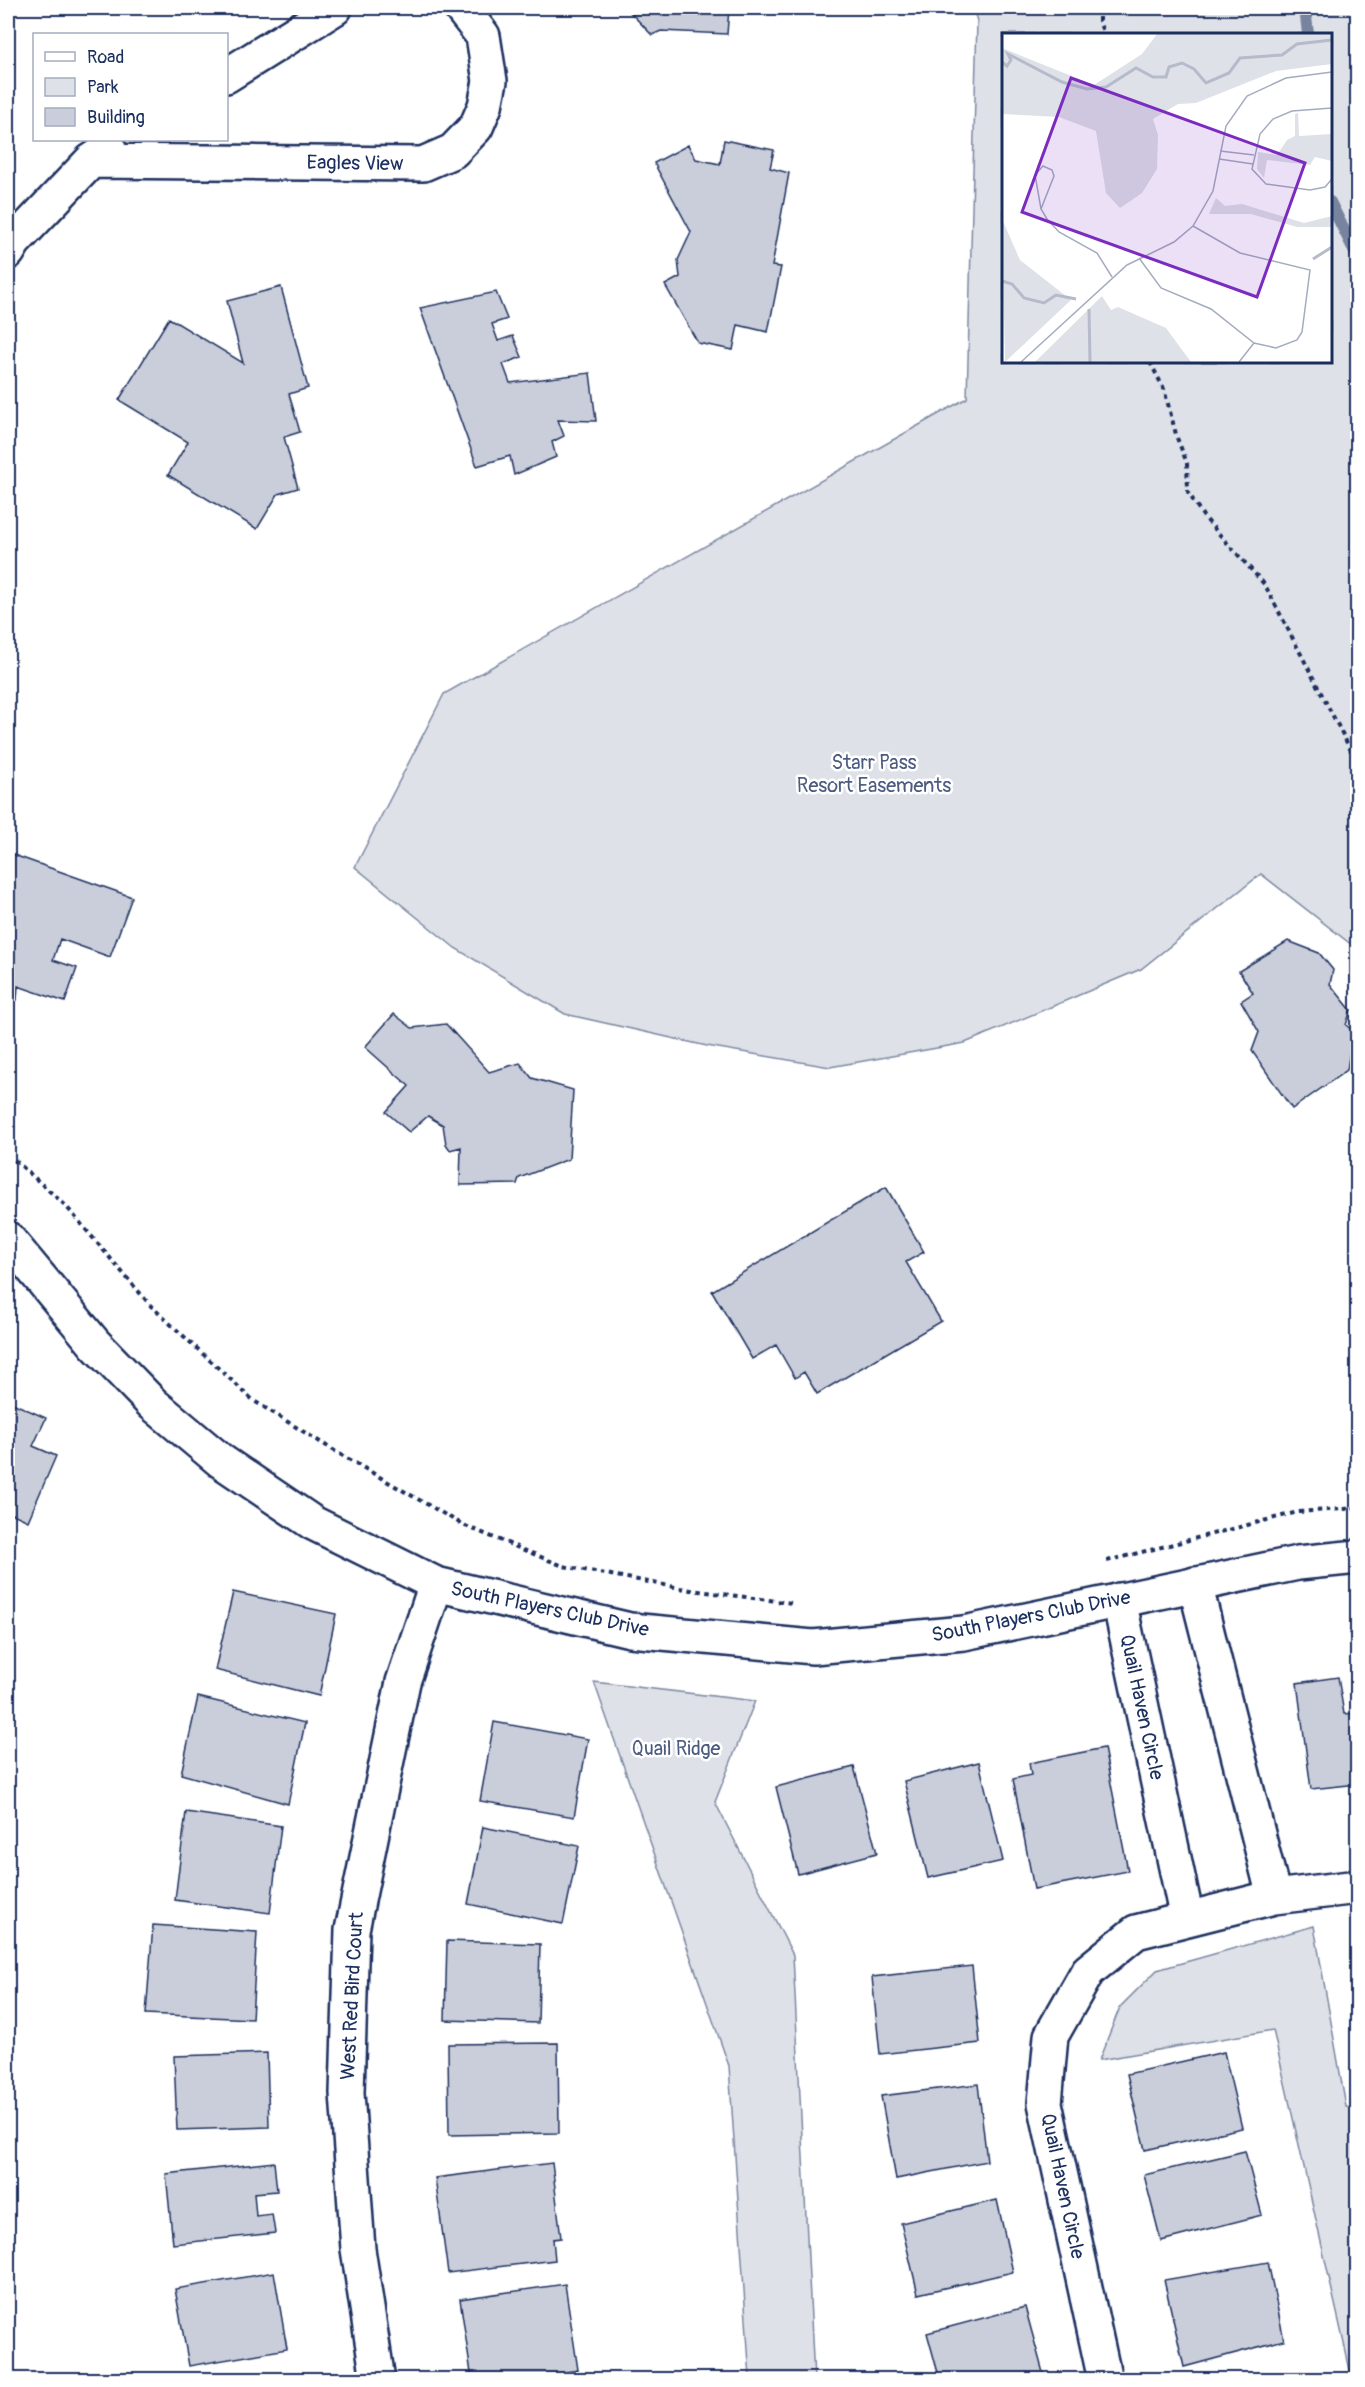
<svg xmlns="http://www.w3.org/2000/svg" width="1365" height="2387" font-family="Pangolin,sans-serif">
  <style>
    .green { fill: #dee1e7; stroke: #7c88a2; stroke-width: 1.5; fill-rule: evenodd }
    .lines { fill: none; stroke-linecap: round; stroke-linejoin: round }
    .stream { stroke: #77839f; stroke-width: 12 }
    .building { fill: #caceda; stroke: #1b2f5e; stroke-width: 1.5 }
    .minor-casing { stroke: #1b2f5e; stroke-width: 38 }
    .tertiary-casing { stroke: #1b2f5e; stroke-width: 38 }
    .path { stroke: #1b2f5e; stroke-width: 4; stroke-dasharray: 4.5 4.5; stroke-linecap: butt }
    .minor { stroke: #fff; stroke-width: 33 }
    .tertiary { stroke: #fff; stroke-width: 33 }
    .labels { text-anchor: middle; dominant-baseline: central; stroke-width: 5; stroke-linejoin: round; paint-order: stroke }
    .street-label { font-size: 20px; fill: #1b2f5e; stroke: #fff }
    .park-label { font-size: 20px; fill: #4c5c80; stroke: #fff }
    .inset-river { fill: none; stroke: #b5bbca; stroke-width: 3 }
    .inset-road { fill: none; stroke: #a4acbf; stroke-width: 1.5 }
    .view { fill: #7b2cbf; fill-opacity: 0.15; stroke: #7b2cbf; stroke-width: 3 }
    .inset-edge { fill: none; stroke: #1b2f5e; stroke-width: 3 }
  </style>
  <rect width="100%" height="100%" fill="#fff"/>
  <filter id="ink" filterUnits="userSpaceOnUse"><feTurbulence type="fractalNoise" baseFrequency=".0167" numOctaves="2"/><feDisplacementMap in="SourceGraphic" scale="12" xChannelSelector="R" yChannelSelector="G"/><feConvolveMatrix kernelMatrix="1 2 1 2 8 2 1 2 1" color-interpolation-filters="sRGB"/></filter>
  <g filter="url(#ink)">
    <path class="green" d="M973 8H1357V949L1261 874 1141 969 965 1043 830 1067 707 1046 565 1014 455 948 355 867 444 694 967 398 977 21ZM1330 34V362H1004V34Z
      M594 1682 755 1701 715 1802 793 1955 814 2379H750L729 2066Z
      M1314 1926 1346 2107 1357 2109V2379H1352L1273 2030 1099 2060 1120 2007 1157 1970Z"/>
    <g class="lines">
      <path class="stream" d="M1305 8 1308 34
        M1330 202 1358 258"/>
    </g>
    <path class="building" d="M626 8H729L727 34 661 31 652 35Z
      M724 140 774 150 770 168 789 173 772 266 781 267 768 332 738 325 733 350 698 343 665 285 680 277 678 260 691 232 654 163 688 145 696 159 720 164Z
      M281 287 308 388 289 394 300 432 284 437 298 488 278 494 257 529 168 475 188 442 119 400 169 318 243 363 227 301Z
      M496 292 507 319 492 324 498 341 513 336 522 357 503 364 510 383 590 373 596 421 558 420 564 436 552 442 556 457 514 475 510 456 477 466 420 308Z
      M8 853 132 897 110 957 60 939 53 960 77 968 65 1002 18 986 17 1000 8 997Z
      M1288 941 1319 953 1333 970 1330 984 1351 1010 1346 1025 1353 1031 1347 1070 1292 1109 1252 1051 1259 1032 1241 1001 1253 993 1239 971Z
      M394 1014 412 1028 446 1024 489 1072 520 1063 532 1078 573 1090 569 1159 519 1178 517 1184 460 1185 461 1147 450 1150 446 1144 443 1125 428 1116 409 1132 386 1112 409 1086 365 1047Z
      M886 1187 924 1252 906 1262 941 1321 817 1394 804 1372 795 1378 776 1345 752 1359 712 1291Z
      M8 1401 46 1418 33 1446 56 1456 28 1521 11 1513 8 1521Z
      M233 1592 336 1614 319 1696 215 1670Z
      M1338 1677 1344 1714 1358 1713V1784L1311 1789 1297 1683Z
      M198 1697 305 1723 288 1804 181 1774Z
      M494 1722 588 1739 574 1817 480 1801Z
      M1104 1748 1128 1871 1034 1889 1013 1779 1031 1775 1029 1763Z
      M979 1762 1003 1861 928 1878 904 1781Z
      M854 1767 877 1853 798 1874 776 1787Z
      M186 1812 281 1826 270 1913 175 1900Z
      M483 1827 579 1846 563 1924 468 1904Z
      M153 1925 257 1932 252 2019 146 2014Z
      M447 1941 540 1944 538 2023 445 2020Z
      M972 1966 980 2043 880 2054 872 1977Z
      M558 2043 559 2133 449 2135 448 2044Z
      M1224 2052 1242 2128 1145 2150 1127 2074Z
      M267 2053 269 2127 177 2130 174 2056Z
      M978 2084 987 2161 896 2179 881 2096Z
      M1245 2151 1262 2215 1161 2241 1144 2175Z
      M274 2162 277 2191 254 2193 256 2216 272 2214 275 2233 173 2244 166 2174Z
      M552 2163 561 2238 553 2239 555 2260 448 2273 435 2178Z
      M997 2200 1013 2272 918 2294 901 2223Z
      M1268 2262 1284 2340 1184 2367 1164 2280Z
      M274 2272 287 2349 189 2366 175 2289Z
      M565 2284 578 2370 519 2380H472L460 2299Z
      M1025 2307 1045 2380H940L927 2333Z"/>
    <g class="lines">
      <g class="minor-casing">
        <path id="minor" d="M226 76 335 8
          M91 161 423 164 453 151 476 127 485 106 490 81 483 36 461 8
          M8 252 14 242 91 161 109 149
          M1195 1584 1274 1897
          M1119 1600 1187 1919
          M378 2380 358 2249 347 2093 352 1930 403 1682 436 1584
          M1105 2380 1045 2103 1051 2036 1088 1971 1136 1932 1274 1897 1358 1887"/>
      </g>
      <g class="tertiary-casing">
        <path id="tertiary" d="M8 1239 95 1344 153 1404 221 1461 313 1523 436 1584 630 1630 813 1647 964 1633 1298 1563 1358 1557"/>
      </g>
      <path class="path" d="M1099 8V21L1104 34
        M1150 362 1164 389 1177 438 1187 463 1188 492 1203 516 1265 585 1358 764
        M8 1154 65 1205 151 1306 254 1401 338 1453 463 1525 563 1566 691 1590 792 1603
        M1107 1561 1298 1512 1358 1508"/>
      <use href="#minor" class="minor"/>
      <use href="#tertiary" class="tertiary"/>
    </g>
  </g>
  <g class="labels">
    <g class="street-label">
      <text transform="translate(355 163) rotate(1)">Eagles View</text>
      <text transform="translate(550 1609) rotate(12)">South Players Club Drive</text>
      <text transform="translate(1031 1616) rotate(-11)">South Players Club Drive</text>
      <text transform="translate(1142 1707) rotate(78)">Quail Haven Circle</text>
      <text transform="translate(352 1996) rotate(-87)">West Red Bird Court</text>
      <text transform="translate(1063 2186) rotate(78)">Quail Haven Circle</text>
    </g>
    <g class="park-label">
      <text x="874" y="762">Starr Pass<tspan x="874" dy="23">Resort Easements</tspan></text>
      <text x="676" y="1748">Quail Ridge</text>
    </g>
  </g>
  <g transform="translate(1002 33)">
    <rect width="330" height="330" fill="#fff"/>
    <path d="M155 1H330V31L274 38 194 70 176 71 151 86 156 102 155 136 140 160 118 175 104 160 94 98 57 84 0 81V15L92 52 140 21ZM296 80 297 103 330 101V128L313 124 308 132 265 127 262 145 255 136 256 119 275 122 285 107 293 103V81ZM214 165 223 173 240 171 302 190 330 183V194H295L249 181H207ZM0 186 18 227 69 267 3 329ZM100 263 109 277 116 274 164 295 189 329H33Z" fill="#dee1e7"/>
    <path class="inset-river" d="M0 29 5 33 9 27 6 21 60 49 85 56 104 54 134 35 151 44H164L167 34 180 30 192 36 204 50 227 40 238 25 280 22 295 11 330 7M311 226 330 214M0 248 10 251 22 265 42 270 54 262 74 266M87 276 88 329"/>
    <path class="inset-road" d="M330 75 290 78 271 86 258 101 250 136 264 151 308 157 323 154 330 146M218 118 252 122M217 126 251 131M39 176 52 143 50 137 41 133 33 142 39 176 45 186 57 199 95 220 110 244M137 225 159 255 209 276 252 310 274 315 295 307 300 299 308 237 238 220 191 193M19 329 125 232 172 209 191 193 211 158 224 93 245 63 284 45 330 39M237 329 252 310"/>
    <path class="view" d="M69 45 303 130 255 264 20 179Z"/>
    <rect width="330" height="330" class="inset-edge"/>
  </g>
  <rect width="1365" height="2387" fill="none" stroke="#fff" stroke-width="30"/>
  <rect x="15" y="15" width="1335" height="2357" fill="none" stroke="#1b2f5e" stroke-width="2" filter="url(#ink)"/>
  <rect x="33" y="33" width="195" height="108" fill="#ffffff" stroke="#a4acbf" stroke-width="1.5"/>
  <rect x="45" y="52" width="30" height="9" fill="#ffffff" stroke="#a4acbf" stroke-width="1.5"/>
  <text x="87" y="63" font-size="18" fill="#1b2f5e">Road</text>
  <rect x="45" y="78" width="30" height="18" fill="#dee1e7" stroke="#a4acbf" stroke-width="1.5"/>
  <text x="87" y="93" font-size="18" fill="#1b2f5e">Park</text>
  <rect x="45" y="108" width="30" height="18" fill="#caceda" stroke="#a4acbf" stroke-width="1.5"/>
  <text x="87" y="123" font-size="18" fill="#1b2f5e">Building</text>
</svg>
